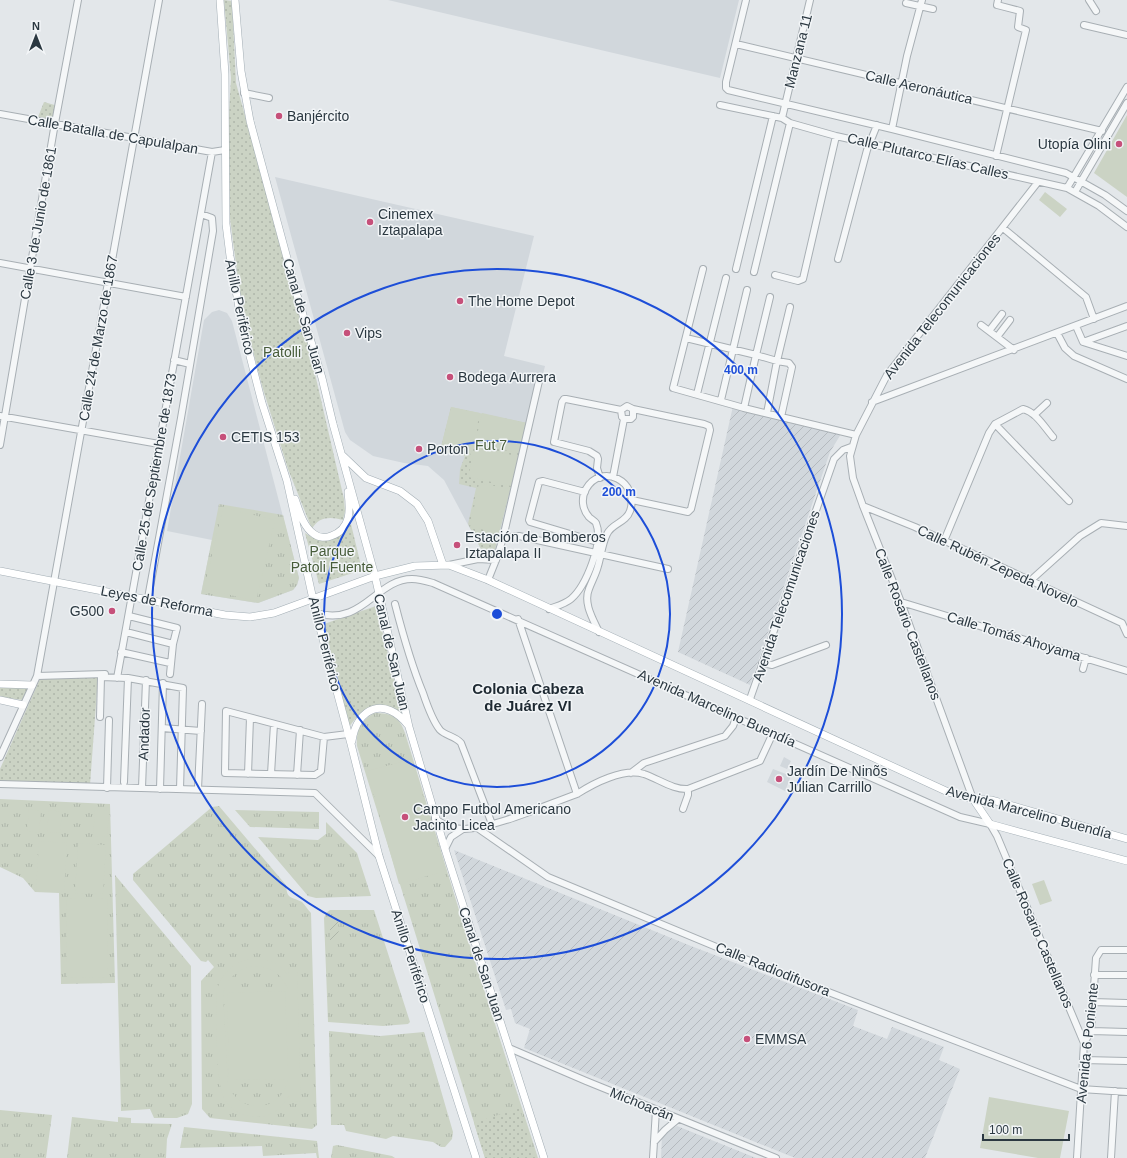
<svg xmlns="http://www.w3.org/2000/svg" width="1127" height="1158" font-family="Arial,sans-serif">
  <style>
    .built { fill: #d1d7dc }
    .industrial { fill: url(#industrial-furrows) }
    .grass { fill: url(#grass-tufts) }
    .park { fill: url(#park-dots) }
    .garden { fill: url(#garden-furrows) }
    .pitch { fill: #cbd3c4; fill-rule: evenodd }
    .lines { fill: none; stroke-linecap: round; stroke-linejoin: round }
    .minor-casing { stroke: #a8afb4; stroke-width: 8 }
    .major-casing { stroke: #a3aeb5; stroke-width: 8 }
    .minor { stroke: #f5f7f8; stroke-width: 6 }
    .major { stroke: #fff; stroke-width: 7 }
    .ring { fill: none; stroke: #1d4ed8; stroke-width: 2 }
    .poi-dot { fill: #c6507a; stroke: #f2f5f7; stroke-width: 1.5 }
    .labels { text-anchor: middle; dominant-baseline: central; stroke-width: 3; stroke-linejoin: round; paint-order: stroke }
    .street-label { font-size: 14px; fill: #2b3841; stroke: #f2f5f7 }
    .poi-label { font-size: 14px; fill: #2b3841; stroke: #f2f5f7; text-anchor: start }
    .park-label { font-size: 14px; fill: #475c3a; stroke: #f2f5f7 }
    .neighbourhood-label { font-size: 15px; font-weight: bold; fill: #1e2932; stroke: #f2f5f7 }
    .centre { fill: #1d4ed8; stroke: #f2f5f7; stroke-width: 2 }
    .ring-label { font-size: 12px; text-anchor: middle; font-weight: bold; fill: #1d4ed8; stroke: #f2f5f7; stroke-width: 3; stroke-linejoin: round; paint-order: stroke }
  </style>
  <defs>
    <pattern id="industrial-furrows" width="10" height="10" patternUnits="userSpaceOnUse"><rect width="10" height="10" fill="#d1d7dc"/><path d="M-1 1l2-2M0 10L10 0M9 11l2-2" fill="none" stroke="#b4b9be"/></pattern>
    <pattern id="grass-tufts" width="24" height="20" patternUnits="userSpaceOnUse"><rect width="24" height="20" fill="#cbd3c4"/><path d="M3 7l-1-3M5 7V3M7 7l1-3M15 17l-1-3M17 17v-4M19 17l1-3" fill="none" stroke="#aeb6aa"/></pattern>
    <pattern id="park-dots" width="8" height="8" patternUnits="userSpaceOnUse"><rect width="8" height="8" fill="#cbd3c4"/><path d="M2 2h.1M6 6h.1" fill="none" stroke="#aeb6aa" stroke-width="1.8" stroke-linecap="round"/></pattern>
    <pattern id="garden-furrows" width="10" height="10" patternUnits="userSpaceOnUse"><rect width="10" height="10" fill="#cbd3c4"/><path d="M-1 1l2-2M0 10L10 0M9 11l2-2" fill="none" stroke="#aeb6aa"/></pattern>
  </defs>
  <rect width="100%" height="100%" fill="#e3e7ea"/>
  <path class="built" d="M388 0H739L720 78Z
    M275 177 534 236 504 356 545 366 498 559 481 549 444 480 428 466 404 463 373 456 350 440 345 432Z
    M219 310 227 313 232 321 299 578 297 585 293 590 258 603 201 594 212 540 167 531 204 320 212 312Z
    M784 757 791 761 787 769 780 766Z
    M773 769 791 776 785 791 767 782Z"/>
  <path class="industrial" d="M733 406 841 434 830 452 750 685 678 652Z
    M454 850 691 946 858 1010 853 1026 887 1039 892 1027 944 1047 939 1060 960 1069 925 1158H795L524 1048 530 1029 515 1023 511 1009 506 1010Z
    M677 1126 756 1158H661L662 1135Z"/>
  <path class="grass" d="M219 504 283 515 299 578 297 585 293 590 258 603 201 594Z
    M374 713C392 713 399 716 405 733L470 946 538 1158H485L357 746C356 730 360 722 374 713Z
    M0 799 110 804 115 983 61 984 59 893 35 892 23 878 0 867Z
    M219 806 286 885C287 900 291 896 302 902 305 905 308 910 311 913L317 1125 312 1129 210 1118 202 1109 201 981 214 967 208 960 206 962 201 961 133 880V874L212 807Z
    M235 810 319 812V829L250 827Z
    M326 822 357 853 371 896 316 898 308 896 258 837 318 840 326 834Z
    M115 875 191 966 192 1104 188 1114 177 1118H154L150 1109 121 1111Z
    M330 910H374L410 1022 408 1024 383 1026 328 1022 324 918 326 913Z
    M329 1031 380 1036 424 1032 453 1132 452 1139 445 1147H441L433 1142 393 1136 386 1139 346 1131 344 1125H331Z
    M0 1110 52 1115 46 1158H0Z
    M72 1117 118 1122V1117L131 1118V1123L172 1124 167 1139 166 1158H67Z
    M184 1127 317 1141 319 1158H317L316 1153 263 1156 262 1146 180 1148Z
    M337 1145 392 1156 395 1158H331L333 1146Z"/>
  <path class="park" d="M224 0 232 1 236 83 309 348 344 499 345 511 343 520C331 517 319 516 312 529L288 469 263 389 242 309 229 211 227 151 231 78Z
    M44 102 58 106 53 119 38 117Z
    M451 407 527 423 493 557 481 549 468 524 476 488 459 484 460 469 465 456 440 451Z
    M351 524 362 570 319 584 305 533C324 546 337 542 351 524Z
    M376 606 403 714C379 697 365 705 349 727L324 624Z
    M98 677 90 785 0 782V769L40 679Z
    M31 685 23 700 0 697V686Z
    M519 1108 535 1158H485L474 1123Z"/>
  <path class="garden" d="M330 920H338L339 939 330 940Z"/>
  <path class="pitch" d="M1127 115V197L1094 173Z
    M1045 192 1067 209 1060 217 1039 200Z
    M451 407 480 413 470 457 440 451Z
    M482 413 527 423 519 453 475 444Z
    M475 448 518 456 511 486 468 477Z
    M479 483 510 489 499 533 470 527Z
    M223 508 275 520 256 601 204 589Z
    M412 759 445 871 399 884 367 771Z
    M29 809 41 811 39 833 27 831Z
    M49 810 62 812 60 833 47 832Z
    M95 810 109 811 107 837 93 836Z
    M39 841 67 843 64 892 36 890Z
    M78 843 106 845 103 894 75 893Z
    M1044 880 1052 901 1040 905 1032 884Z
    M107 898 108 977 67 978 66 899Z
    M259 957 278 964 288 975 289 968H297L301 1101 291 1102 289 1096C281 1109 270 1118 254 1117 242 1116 229 1109 224 1098 215 1080 217 1017 216 994 221 971 236 960 259 957ZM252 966C269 966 282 973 288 990V1070L285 991 227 993 229 1080 288 1079C282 1112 242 1116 228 1086L223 993C228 978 236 970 252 966Z
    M989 1097 1069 1111 1060 1158H1038L980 1148Z"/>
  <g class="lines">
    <g class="minor-casing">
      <path id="minor" d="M746 0 726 82V88L728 90 892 129 1066 173 1105 195 1127 211
        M1089 0 1096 11
        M906 3 933 9
        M1084 25 1127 35
        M736 44 1102 131
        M244 93 269 98
        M720 105 782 118 790 123 836 136 1067 188 1099 206 1127 227
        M0 114 212 152 225 150
        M782 118 810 0
        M892 129 907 56 922 0
        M996 156 1026 30 1018 27 1020 11 997 5 998 0
        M1067 188 1127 87
        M1075 192 1127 103
        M1003 228 1086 297 1094 319
        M838 259 867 150 877 125
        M0 263 186 297
        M703 269 673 388 744 408 756 355 777 361 767 413
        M736 269 773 116
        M754 272 790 123
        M775 275 798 281 803 279 836 136
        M981 325 1014 350
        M1076 326 1083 342 1127 356
        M989 331 1002 314
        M1057 333 1065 348 1074 356 1127 379
        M997 337 1010 320
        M686 338 756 355 770 297
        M1083 342 1127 326
        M174 360 190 364
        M697 394 726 278
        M721 400 747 290
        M872 402 1127 306
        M744 408 856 435
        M1034 415 1047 403
        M0 416 159 444
        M781 417 792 367 789 363 777 361 790 307
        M995 424 1069 501
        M0 445 55 123 78 0
        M613 477 624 419 622 417 621 410 627 406 633 409V417L631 419H624
        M600 478 597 468 598 459 597 456 589 451 554 442 562 402 564 399H566L621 410
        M585 492 543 481 539 482 529 520 530 522 597 542
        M632 500 688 512 691 509 710 430 709 426 704 424 633 409
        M863 506 915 527 1122 623 1127 634
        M503 538 519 536 668 569
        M944 541 989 433 995 424 1023 409C1036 412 1045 428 1053 437
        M449 565 478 559 496 560
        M488 580 496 560 503 538 539 381
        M1030 581 1080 536 1101 523 1127 526
        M148 598 181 418 213 231 212 218 201 214
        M901 602 1127 671
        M395 604C403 635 411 664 423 693 427 705 432 720 440 730 446 736 455 736 461 743L492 824
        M549 609C557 606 565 604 571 599 586 586 604 542 596 523 595 521 591 519 589 517 582 509 581 498 586 489 601 462 640 481 630 511 626 523 612 523 607 534 602 544 601 556 598 566 596 574 592 581 589 589 583 603 593 619 599 632
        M316 613C363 627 376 579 412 579 419 579 426 581 433 583L960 817 990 824 997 836 1084 1043
        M129 616 177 628 173 644 170 674
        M518 619 577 794
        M126 632 173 644
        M121 652 170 663
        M762 663 772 665 826 645
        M1083 669 1086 658
        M37 676 105 674
        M117 678 212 152
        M750 699 834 459 843 450 851 447
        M100 717 101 677 128 678 183 688 180 789
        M162 728 201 731
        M324 737 321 771 315 775 225 773 226 711 324 737 348 734
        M0 757 37 676 159 0
        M631 773 644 763 725 736 733 726 736 718
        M248 774 250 718
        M271 774 274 724
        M297 775 300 730
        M124 782 128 678
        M0 784 315 793 379 856
        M107 788 109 720
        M142 788 146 680
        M160 789 163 683
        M198 789 202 704
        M973 799 901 602 863 506 853 478 850 456 856 435 887 375 1038 182
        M683 809 688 795V789
        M435 819C444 825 453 829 464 829 495 828 546 805 577 794 594 783 623 768 644 774 659 779 673 790 688 789L760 761 773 733
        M476 827 548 877 779 973 1081 1089 1127 1092
        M445 849 451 837 463 829
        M1094 975H1127
        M1092 1002 1127 1003
        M1091 1031 1127 1032
        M509 1048 586 1081 776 1158
        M1083 1060 1127 1061
        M654 1142 665 1130 678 1119
        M653 1158 656 1110
        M1077 1158 1084 1043 1091 1031 1096 958 1101 950H1127
        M1111 1158 1115 1091"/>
    </g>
    <g class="major-casing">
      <path id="major" d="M220 0 225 74 226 224 230 256 242 325 262 403 287 481 316 613 351 744 379 856 476 1158
        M235 0 241 71 250 121 297 295 322 378 333 424 375 576 409 727 445 849 544 1158
        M343 456 366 478 400 491 417 504 428 521 443 565
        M295 499C299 510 303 527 314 534 319 538 326 538 331 536 352 529 350 509 348 492
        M0 571 225 615 250 617 274 613 375 576 415 566 449 565 488 580 948 792 973 799 992 800 1127 839
        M0 684 32 685
        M0 700 23 705
        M352 741C357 707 385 696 408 725
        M973 799 990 824 1127 861"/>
    </g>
    <use href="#minor" class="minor"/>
    <use href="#major" class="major"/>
  </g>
  <g class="ring">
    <circle cx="497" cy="614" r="173"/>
    <circle cx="497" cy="614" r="345"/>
  </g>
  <g class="poi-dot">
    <circle cx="279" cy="116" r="4"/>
    <circle cx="1119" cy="144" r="4"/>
    <circle cx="370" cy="222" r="4"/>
    <circle cx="460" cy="301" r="4"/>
    <circle cx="347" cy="333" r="4"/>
    <circle cx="450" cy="377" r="4"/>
    <circle cx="223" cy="437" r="4"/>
    <circle cx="419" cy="449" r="4"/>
    <circle cx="457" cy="545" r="4"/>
    <circle cx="112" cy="611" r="4"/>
    <circle cx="779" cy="779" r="4"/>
    <circle cx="405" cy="817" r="4"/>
    <circle cx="747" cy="1039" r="4"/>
  </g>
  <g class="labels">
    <g class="street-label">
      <text transform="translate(798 51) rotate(-76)">Manzana 11</text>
      <text transform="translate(919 87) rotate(13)">Calle Aeronáutica</text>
      <text transform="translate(113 134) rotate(10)">Calle Batalla de Capulalpan</text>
      <text transform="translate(928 156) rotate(13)">Calle Plutarco Elías Calles</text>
      <text transform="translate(38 223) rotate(-80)">Calle 3 de Junio de 1861</text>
      <text transform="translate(942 306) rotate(-52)">Avenida Telecomunicaciones</text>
      <text transform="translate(240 307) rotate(78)">Anillo Periférico</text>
      <text transform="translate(304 316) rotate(74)">Canal de San Juan</text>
      <text transform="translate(98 338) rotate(-80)">Calle 24 de Marzo de 1867</text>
      <text transform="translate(154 472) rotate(-80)">Calle 25 de Septiembre de 1873</text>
      <text transform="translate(998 566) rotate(25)">Calle Rubén Zepeda Novelo</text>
      <text transform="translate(786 596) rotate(-71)">Avenida Telecomunicaciones</text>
      <text transform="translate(157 601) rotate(11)">Leyes de Reforma</text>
      <text transform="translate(908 624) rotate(69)">Calle Rosario Castellanos</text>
      <text transform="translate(1014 636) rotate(17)">Calle Tomás Ahoyama</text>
      <text transform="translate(325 644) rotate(76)">Anillo Periférico</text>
      <text transform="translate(392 652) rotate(77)">Canal de San Juan</text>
      <text transform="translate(717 708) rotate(24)">Avenida Marcelino Buendía</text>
      <text transform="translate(144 734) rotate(-88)">Andador</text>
      <text transform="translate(1029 812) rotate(15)">Avenida Marcelino Buendía</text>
      <text transform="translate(1038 933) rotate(67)">Calle Rosario Castellanos</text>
      <text transform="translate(411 956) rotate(72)">Anillo Periférico</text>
      <text transform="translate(482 964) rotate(72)">Canal de San Juan</text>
      <text transform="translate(773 969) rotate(22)">Calle Radiodifusora</text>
      <text transform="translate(1087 1043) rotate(-84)">Avenida 6 Poniente</text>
      <text transform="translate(642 1104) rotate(22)">Michoacán</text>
    </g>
    <g class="poi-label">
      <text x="287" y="116">Banjército</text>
      <text x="1111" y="144" text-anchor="end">Utopía Olini</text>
      <text x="378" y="214">Cinemex<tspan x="378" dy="16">Iztapalapa</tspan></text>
      <text x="468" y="301">The Home Depot</text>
      <text x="355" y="333">Vips</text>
      <text x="458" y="377">Bodega Aurrera</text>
      <text x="231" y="437">CETIS 153</text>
      <text x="427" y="449">Porton</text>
      <text x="465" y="537">Estación de Bomberos<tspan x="465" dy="16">Iztapalapa II</tspan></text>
      <text x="104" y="611" text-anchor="end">G500</text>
      <text x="787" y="771">Jardín De Ninõs<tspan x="787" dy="16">Julian Carrillo</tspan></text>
      <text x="413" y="809">Campo Futbol Americano<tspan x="413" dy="16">Jacinto Licea</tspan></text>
      <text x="755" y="1039">EMMSA</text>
    </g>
    <g class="park-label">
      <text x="282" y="352">Patolli</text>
      <text x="491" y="445">Fut 7</text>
      <text x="332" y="551">Parque<tspan x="332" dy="16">Patoli Fuente</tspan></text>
    </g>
    <g class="neighbourhood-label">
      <text x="528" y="688">Colonia Cabeza<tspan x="528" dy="17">de Juárez VI</tspan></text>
    </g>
  </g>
  <circle cx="497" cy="614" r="6" class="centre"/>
  <g class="ring-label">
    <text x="741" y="374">400 m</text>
    <text x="619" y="496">200 m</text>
  </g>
  <g transform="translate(36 36)" stroke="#f2f5f7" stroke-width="3" paint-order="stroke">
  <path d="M0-3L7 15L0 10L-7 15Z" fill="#2b3841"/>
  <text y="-6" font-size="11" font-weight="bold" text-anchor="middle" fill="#2b3841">N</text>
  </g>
  <path d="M983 1134v6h86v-6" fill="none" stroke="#2b3841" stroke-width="2"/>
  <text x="989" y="1134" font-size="12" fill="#2b3841" stroke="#f2f5f7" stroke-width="3" paint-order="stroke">100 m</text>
</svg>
